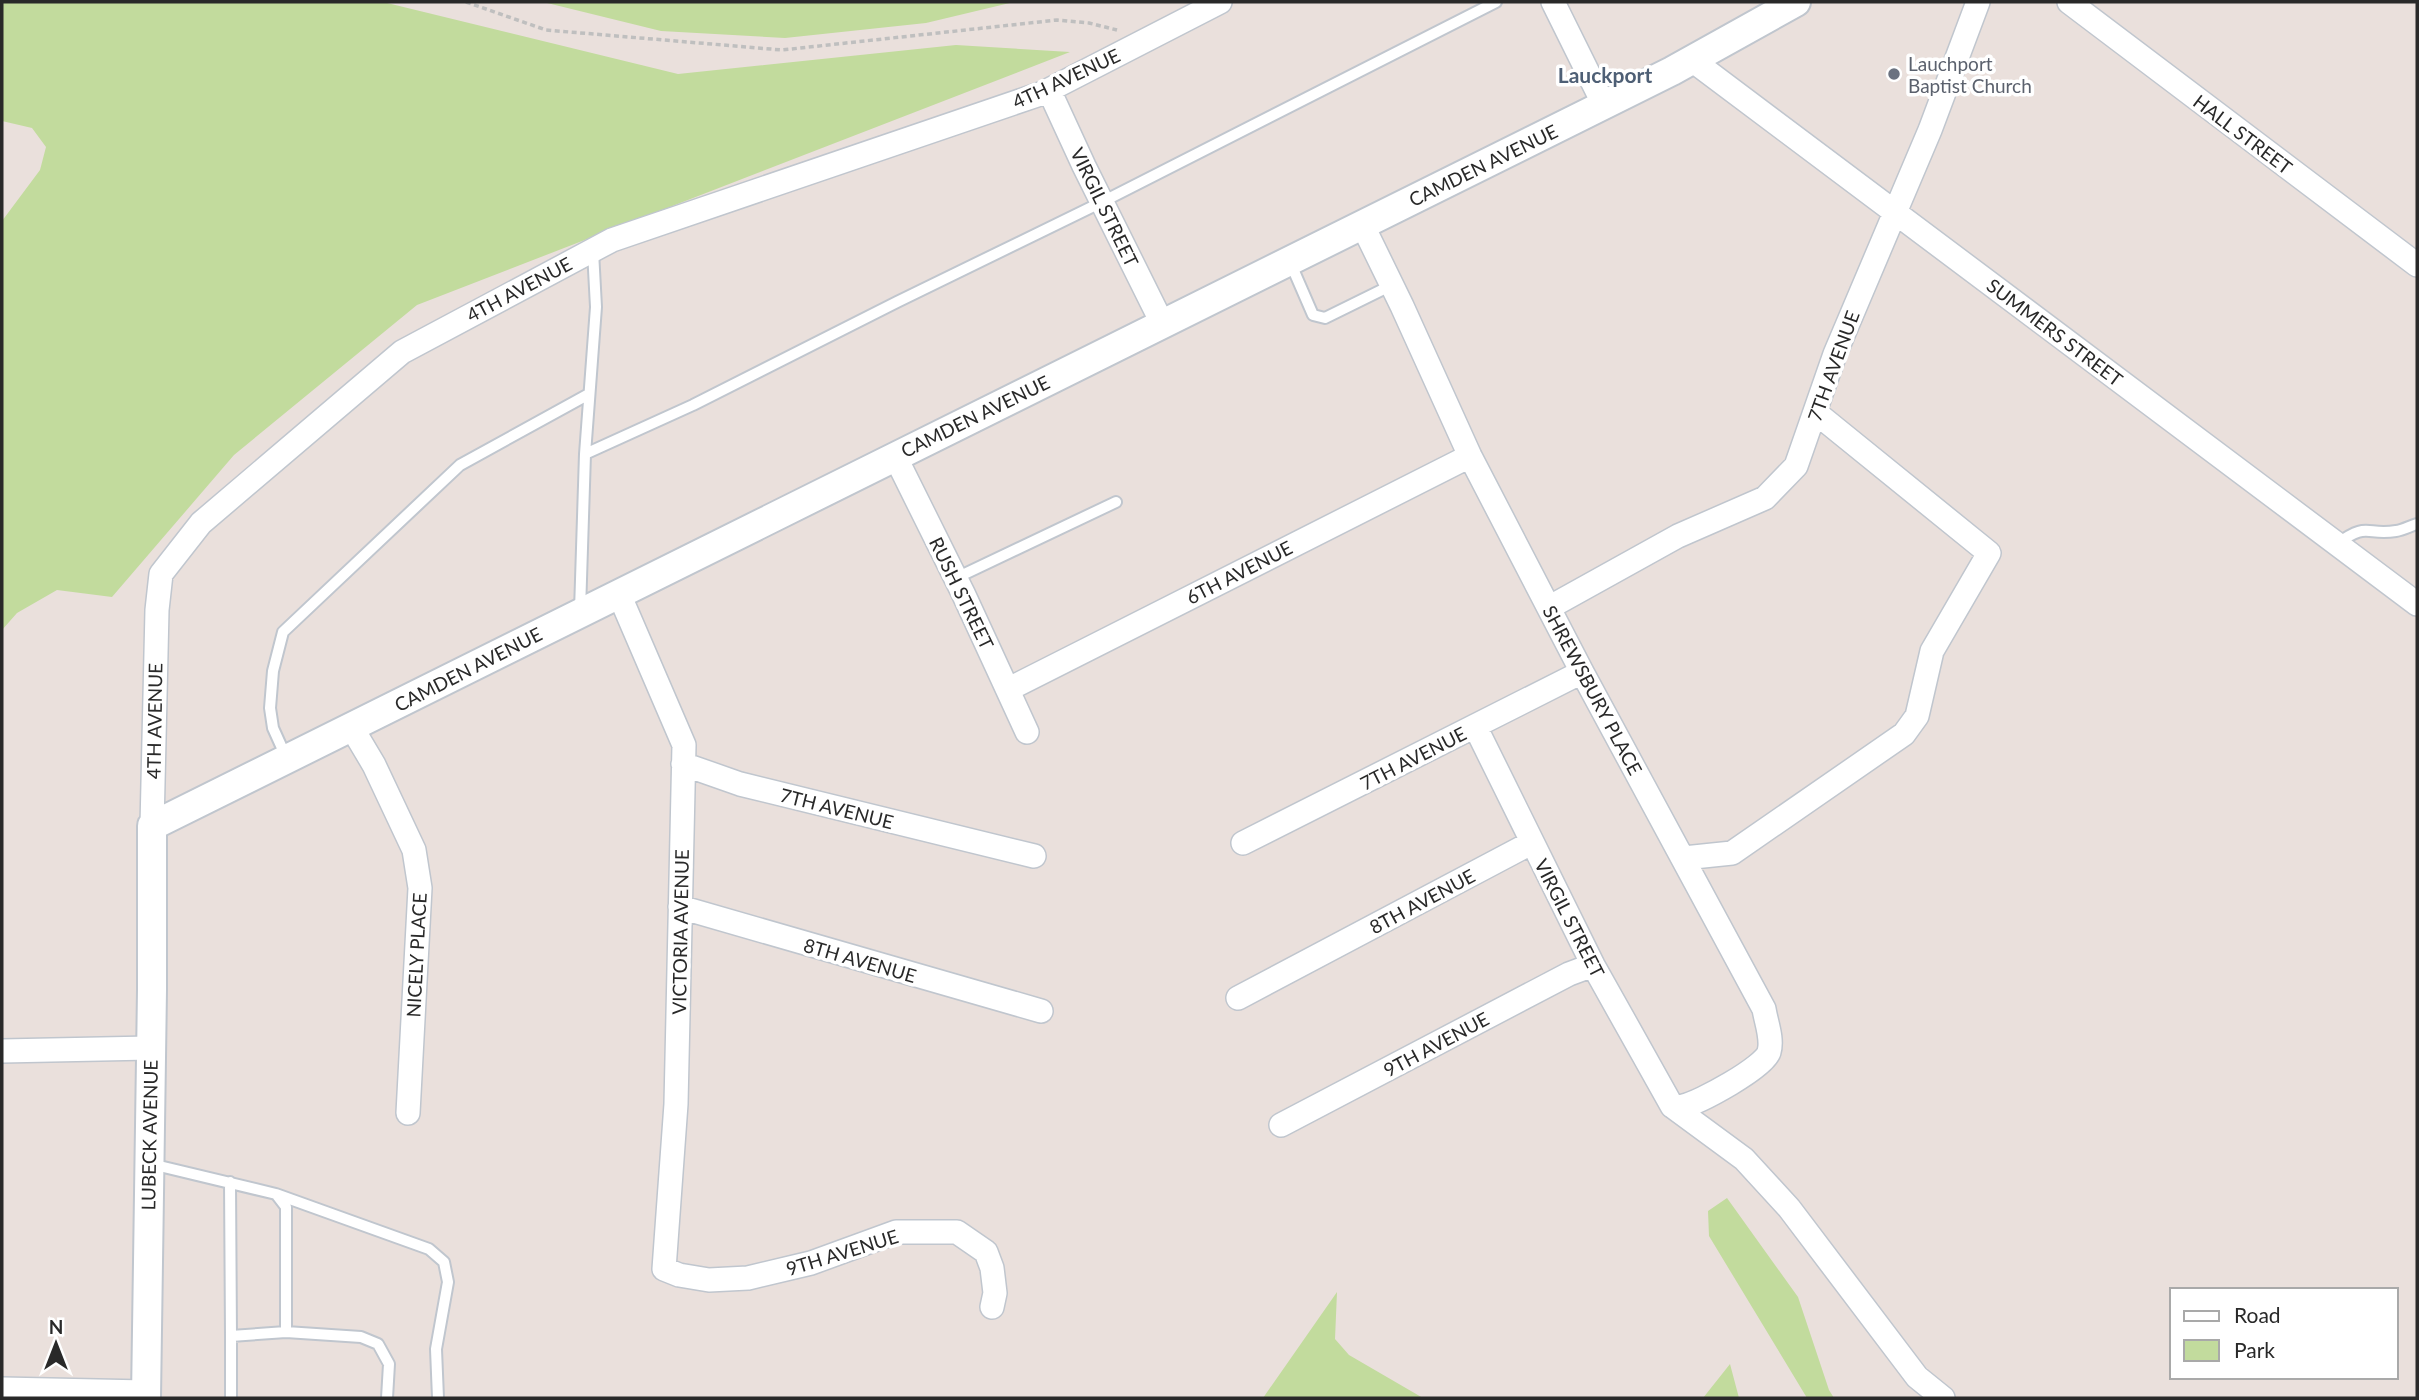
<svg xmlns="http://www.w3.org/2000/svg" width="2419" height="1400" font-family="Lato,sans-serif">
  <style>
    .green { fill: #c2db9d }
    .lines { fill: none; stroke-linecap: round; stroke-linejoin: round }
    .service-casing { stroke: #c0c6ce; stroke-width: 14 }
    .minor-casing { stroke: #c0c6ce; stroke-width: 26 }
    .tertiary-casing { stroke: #c0c6ce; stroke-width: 32 }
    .path { stroke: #bfbfbf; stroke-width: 3.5; stroke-dasharray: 5 3.5; stroke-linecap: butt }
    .service { stroke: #fff; stroke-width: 10 }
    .minor { stroke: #fff; stroke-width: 23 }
    .tertiary { stroke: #fff; stroke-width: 28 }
    .worship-dot { fill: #6b7280; stroke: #fff; stroke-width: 2.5 }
    .labels { text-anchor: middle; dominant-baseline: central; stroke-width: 7; stroke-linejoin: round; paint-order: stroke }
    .worship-label { font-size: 19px; fill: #5b616d; stroke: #fff; text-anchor: start }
    .street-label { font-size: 19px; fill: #292929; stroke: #fff }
    .neighbourhood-label { font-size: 21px; font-weight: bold; fill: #4e5f75; stroke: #fff }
  </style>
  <rect width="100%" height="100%" fill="#eae0dc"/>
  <path class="green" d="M2 2H383L678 74 956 45 1070 52 417 305 234 455 112 597 57 590 17 613 2 630V221L40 170 46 147 32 128 2 121Z
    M543 2H1014L926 23 785 38 661 31Z
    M1727 1198 1798 1297 1829 1390 1834 1398H1807L1709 1236 1708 1211Z
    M1337 1292 1335 1339 1349 1355 1423 1398H1263Z
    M1730 1364 1739 1398H1703Z"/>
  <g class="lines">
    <g class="service-casing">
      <path id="service" d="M1290 262 1313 315 1325 318 1392 285
        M585 454 693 405 897 302 1102 202 1496 2
        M2337 544C2368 521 2366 536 2396 531 2403 530 2410 526 2417 524
        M956 578 1116 502
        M580 611 585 454 596 307 593 251
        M287 759 273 728 270 708 273 671 283 632 460 465 589 394
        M151 1164 276 1194 286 1207V1332L231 1336 230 1182
        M276 1194 429 1249 444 1262 448 1282 436 1349 438 1398
        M286 1332 361 1337 378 1344 389 1364 387 1398
        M231 1336V1398"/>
    </g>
    <g class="minor-casing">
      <path id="minor" d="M1553 2 1604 105
        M2069 2 2417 265
        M1692 60 2417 604
        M1049 90 1084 166 1162 323
        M1362 224 1402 306 1470 456 1582 672 1764 1009C1766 1022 1773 1039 1769 1052 1765 1067 1699 1103 1683 1106 1680 1107 1676 1106 1672 1106
        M895 456 963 593 1027 732
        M619 594 684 745 676 1104 664 1269 679 1275 709 1280 748 1278 811 1263 896 1232H957L986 1252 992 1268 995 1293 992 1307
        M1550 607 1678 536 1765 498 1796 466 1835 354 1930 130 1978 2
        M1009 689 1470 456
        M1475 726 1593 965 1672 1106 1744 1159 1789 1208 1917 1377 1943 1398
        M352 728 374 765 414 850 420 888 408 1113
        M683 764 740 784 1034 856
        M152 826 157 610 161 574 201 523 402 352 612 240 1043 93 1220 2
        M1243 843 1582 672
        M1684 858 1732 853 1904 734 1917 716 1932 651 1989 553 1815 412
        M680 907 1041 1011
        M1238 998 1531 843
        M2 1051 150 1048
        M1281 1125 1569 974 1593 965
        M2 1389 146 1392"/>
    </g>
    <g class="tertiary-casing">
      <path id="tertiary" d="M146 1398 152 990V826L1672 71 1796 2"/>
    </g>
    <path class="path" d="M466 2 546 30 782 50 1057 20 1089 23 1117 30"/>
    <use href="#service" class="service"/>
    <use href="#minor" class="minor"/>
    <use href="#tertiary" class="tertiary"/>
  </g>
  <circle class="worship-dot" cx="1894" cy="74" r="7"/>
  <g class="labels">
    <g class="worship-label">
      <text x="1908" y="63">Lauchport<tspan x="1908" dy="22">Baptist Church</tspan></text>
    </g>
    <g class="street-label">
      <text transform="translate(1066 78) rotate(-25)">4TH AVENUE</text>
      <text transform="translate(2243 134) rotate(37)">HALL STREET</text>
      <text transform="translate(1483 165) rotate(-26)">CAMDEN AVENUE</text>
      <text transform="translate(1105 207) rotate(64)">VIRGIL STREET</text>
      <text transform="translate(519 289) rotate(-28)">4TH AVENUE</text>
      <text transform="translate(2055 332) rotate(37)">SUMMERS STREET</text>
      <text transform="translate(1833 366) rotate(-70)">7TH AVENUE</text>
      <text transform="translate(975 416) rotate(-26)">CAMDEN AVENUE</text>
      <text transform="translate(1239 572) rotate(-27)">6TH AVENUE</text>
      <text transform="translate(962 593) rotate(64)">RUSH STREET</text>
      <text transform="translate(468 669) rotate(-27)">CAMDEN AVENUE</text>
      <text transform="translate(1593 690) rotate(62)">SHREWSBURY PLACE</text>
      <text transform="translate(154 721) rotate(-89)">4TH AVENUE</text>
      <text transform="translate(1413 758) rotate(-27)">7TH AVENUE</text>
      <text transform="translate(837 808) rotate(14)">7TH AVENUE</text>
      <text transform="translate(1422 901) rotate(-28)">8TH AVENUE</text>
      <text transform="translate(1570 918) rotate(63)">VIRGIL STREET</text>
      <text transform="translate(680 932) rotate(-89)">VICTORIA AVENUE</text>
      <text transform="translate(416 955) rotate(-87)">NICELY PLACE</text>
      <text transform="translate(860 960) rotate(16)">8TH AVENUE</text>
      <text transform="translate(1436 1044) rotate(-28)">9TH AVENUE</text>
      <text transform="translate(149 1135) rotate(-89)">LUBECK AVENUE</text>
      <text transform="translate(842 1252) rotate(-17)">9TH AVENUE</text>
    </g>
    <g class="neighbourhood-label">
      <text x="1605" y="74">Lauckport</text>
    </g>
  </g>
  <rect width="2419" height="1400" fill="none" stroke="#292929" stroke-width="7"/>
  <rect x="2170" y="1288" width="228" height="91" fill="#ffffff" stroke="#a9a9a9" stroke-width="2"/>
  <rect x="2184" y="1311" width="35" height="10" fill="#ffffff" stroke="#a9a9a9" stroke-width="2"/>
  <text x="2234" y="1323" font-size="21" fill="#292929">Road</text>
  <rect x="2184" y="1340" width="35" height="21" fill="#c2db9d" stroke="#a9a9a9" stroke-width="2"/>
  <text x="2234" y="1358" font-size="21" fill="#292929">Park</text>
  <g transform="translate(56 1344)" stroke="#ffffff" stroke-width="5" paint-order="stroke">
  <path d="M0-5L12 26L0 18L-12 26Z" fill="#292929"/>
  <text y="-10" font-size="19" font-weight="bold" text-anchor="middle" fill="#292929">N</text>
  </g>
</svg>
